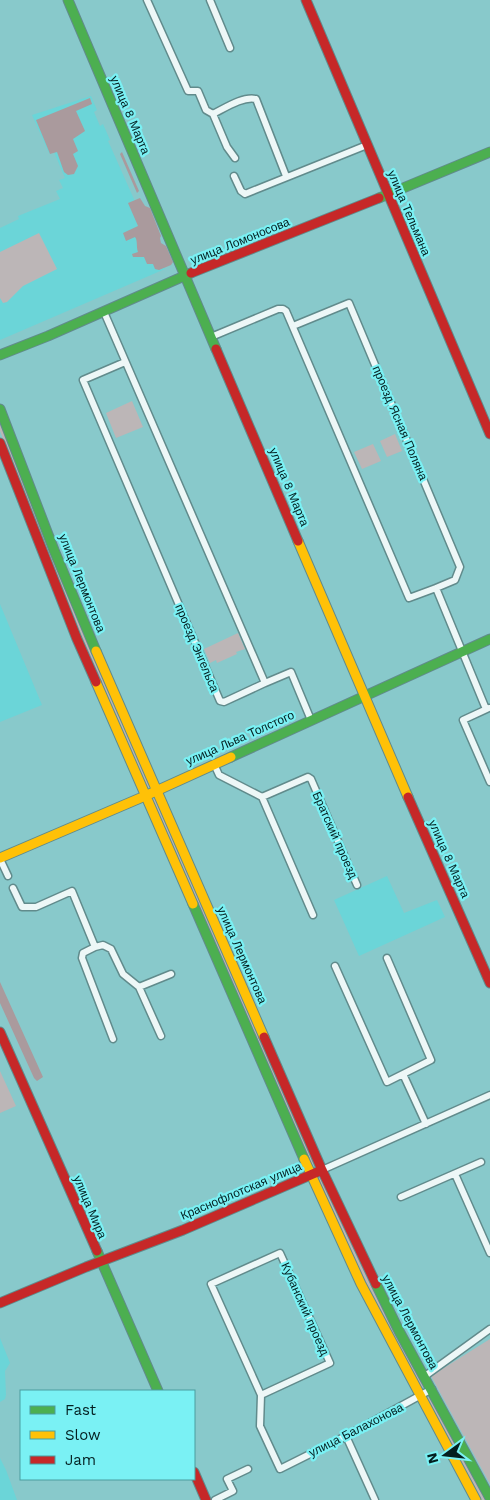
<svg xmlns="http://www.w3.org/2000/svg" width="490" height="1500" font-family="'Work Sans',sans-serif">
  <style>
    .built { fill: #6bd5d8 }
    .green { fill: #bcb6b7 }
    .forest { fill: #aa9a9d }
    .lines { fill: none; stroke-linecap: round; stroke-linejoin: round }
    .street-casing { stroke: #618b8c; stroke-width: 9 }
    .fast-casing { stroke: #618b8c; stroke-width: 11 }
    .slow-casing { stroke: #618b8c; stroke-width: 11 }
    .jam-casing { stroke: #618b8c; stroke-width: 11 }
    .street { stroke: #edf7f7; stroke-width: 6 }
    .fast { stroke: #4caf50; stroke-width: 9 }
    .slow { stroke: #ffc107; stroke-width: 9 }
    .jam { stroke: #c62828; stroke-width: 9 }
    .labels { text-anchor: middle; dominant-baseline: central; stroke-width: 4.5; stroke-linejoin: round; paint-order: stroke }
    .street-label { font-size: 12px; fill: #031e1f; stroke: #7af1f4 }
  </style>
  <rect width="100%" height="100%" fill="#88c9cb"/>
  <path class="built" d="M91 96 97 110 94 112 100 126 103 124 110 140 108 141 109 143 165 269 0 340V228L19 219 18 216 60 199 56 191 63 188 59 180 65 178 54 152 49 153 32 115Z
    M0 604 42 705 0 722Z
    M387 876 404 913 437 900 445 917 359 956 334 900Z
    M0 1338 10 1363 5 1371 6 1395 5 1399 0 1402Z
    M0 1458 6 1470 17 1500H0Z"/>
  <path class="green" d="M39 233 57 269 23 286 7 302 3 303 0 298V252Z
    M132 401 143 427 116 438 106 413Z
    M0 420 150 786 148 788 81 638 0 431Z
    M395 434 402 451 387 457 380 441Z
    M373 444 381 461 362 469 354 452Z
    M238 633 245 649 236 652 237 654 217 663 216 660 210 663 204 649Z
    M155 798 314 1164 311 1165 152 800Z
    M0 1071 16 1106 0 1113Z
    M321 1178 368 1279 424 1386 420 1388 364 1281 318 1179Z
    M490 1339V1484L431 1376Z
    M429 1397H430L486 1500H482L427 1399Z"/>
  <path class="forest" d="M90 98 92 104 76 111 85 131 73 139 78 151 73 154 78 166 74 174 68 175 64 172 57 152 50 154 36 120Z
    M122 152 139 191 137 193 120 154Z
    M140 198 145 206 150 208 161 236 160 238 161 243 166 246 173 262 171 265 159 270 155 269 153 264H147L144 257H133L132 254 138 252C136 247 138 241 135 237L126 241 123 233 138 226 128 203Z
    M0 982 43 1077 37 1081 34 1078 0 1003Z"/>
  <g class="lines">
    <g class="street-casing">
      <path id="street" d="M147 0 188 91H198L206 110 213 114 227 147 235 158
        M210 0 230 48
        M213 114C225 108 243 96 256 99L286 176
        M234 176 241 191 245 194 367 145
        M104 312 265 683 224 702 220 701 83 380 125 362
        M293 326 349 303 460 567 455 580 436 588
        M211 337 278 309H283L286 311 409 598 436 588 486 709
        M265 683 291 672 311 720
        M489 708 463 720 490 782
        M214 764 219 775 262 797
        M0 859 8 876
        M13 888 22 907H36L72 891 95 947 83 953 82 958 113 1039
        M313 915 262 797 308 777 311 779 357 885
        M95 947 103 945 111 949 123 974 139 987 161 1036
        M335 966 387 1082 431 1060 387 958
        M139 987 171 974
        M403 1074 426 1124
        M322 1170 490 1095
        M455 1174 490 1253
        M401 1197 481 1162
        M280 1253 330 1363 261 1395 211 1284Z
        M425 1376 490 1329
        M261 1395 260 1426 280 1469 346 1436 432 1389
        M346 1436 375 1500
        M215 1500 233 1491 227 1479 248 1469"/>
    </g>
    <g class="fast-casing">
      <path id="fast" d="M68 0 216 349
        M379 198 490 152
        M0 355 48 336 191 273
        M0 409 54 550 96 651
        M231 757 490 639
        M193 904 304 1159
        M97 1251 158 1391
        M376 1284 399 1331 490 1498"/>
    </g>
    <g class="slow-casing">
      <path id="slow" d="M298 541 408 797
        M96 651 264 1037
        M96 682 193 904
        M0 858 145 796 231 757
        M304 1159 361 1284 476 1500"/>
    </g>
    <g class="jam-casing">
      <path id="jam" d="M306 0 490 434
        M191 273 379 198
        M216 349 298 541
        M0 443 77 639 96 682
        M408 797 490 983
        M0 1032 97 1251
        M264 1037 322 1170 376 1284
        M0 1303 86 1267 183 1230 322 1170
        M194 1472 206 1500"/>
    </g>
    <use href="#street" class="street"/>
    <use href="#fast" class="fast"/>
    <use href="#slow" class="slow"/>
    <use href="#jam" class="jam"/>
  </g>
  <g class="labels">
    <g class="street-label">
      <text transform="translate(130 115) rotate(67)">улица 8 Марта</text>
      <text transform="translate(409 213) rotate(67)">улица Тельмана</text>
      <text transform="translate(240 241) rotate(-22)">улица Ломоносова</text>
      <text transform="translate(400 423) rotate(67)">проезд Ясная Поляна</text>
      <text transform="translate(289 487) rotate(67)">улица 8 Марта</text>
      <text transform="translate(82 583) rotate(68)">улица Лермонтова</text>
      <text transform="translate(197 648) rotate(67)">проезд Энгельса</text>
      <text transform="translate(240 738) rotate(-24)">улица Льва Толстого</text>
      <text transform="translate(335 835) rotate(66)">Братский проезд</text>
      <text transform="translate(449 859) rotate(66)">улица 8 Марта</text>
      <text transform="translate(242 955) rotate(66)">улица Лермонтова</text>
      <text transform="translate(241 1191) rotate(-23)">Краснофлотская улица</text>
      <text transform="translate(90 1207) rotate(67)">улица Мира</text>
      <text transform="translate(305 1309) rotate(66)">Кубанский проезд</text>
      <text transform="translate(410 1322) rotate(62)">улица Лермонтова</text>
      <text transform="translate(356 1430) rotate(-27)">улица Балахонова</text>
    </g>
  </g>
  <rect x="20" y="1390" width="175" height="90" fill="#7af1f4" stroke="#4a9d9f"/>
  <rect x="30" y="1406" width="25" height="8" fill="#4caf50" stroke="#4a9d9f"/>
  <text x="65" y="1415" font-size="15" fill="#031e1f">Fast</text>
  <rect x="30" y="1431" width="25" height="8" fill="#ffc107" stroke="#4a9d9f"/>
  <text x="65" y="1440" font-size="15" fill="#031e1f">Slow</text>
  <rect x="30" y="1456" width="25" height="8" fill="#c62828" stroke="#4a9d9f"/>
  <text x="65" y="1465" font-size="15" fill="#031e1f">Jam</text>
  <g transform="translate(445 1455) rotate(255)" stroke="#7af1f4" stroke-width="4" paint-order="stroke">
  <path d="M0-4L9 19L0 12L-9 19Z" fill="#031e1f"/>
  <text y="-8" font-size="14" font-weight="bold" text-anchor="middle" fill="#031e1f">N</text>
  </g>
</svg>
